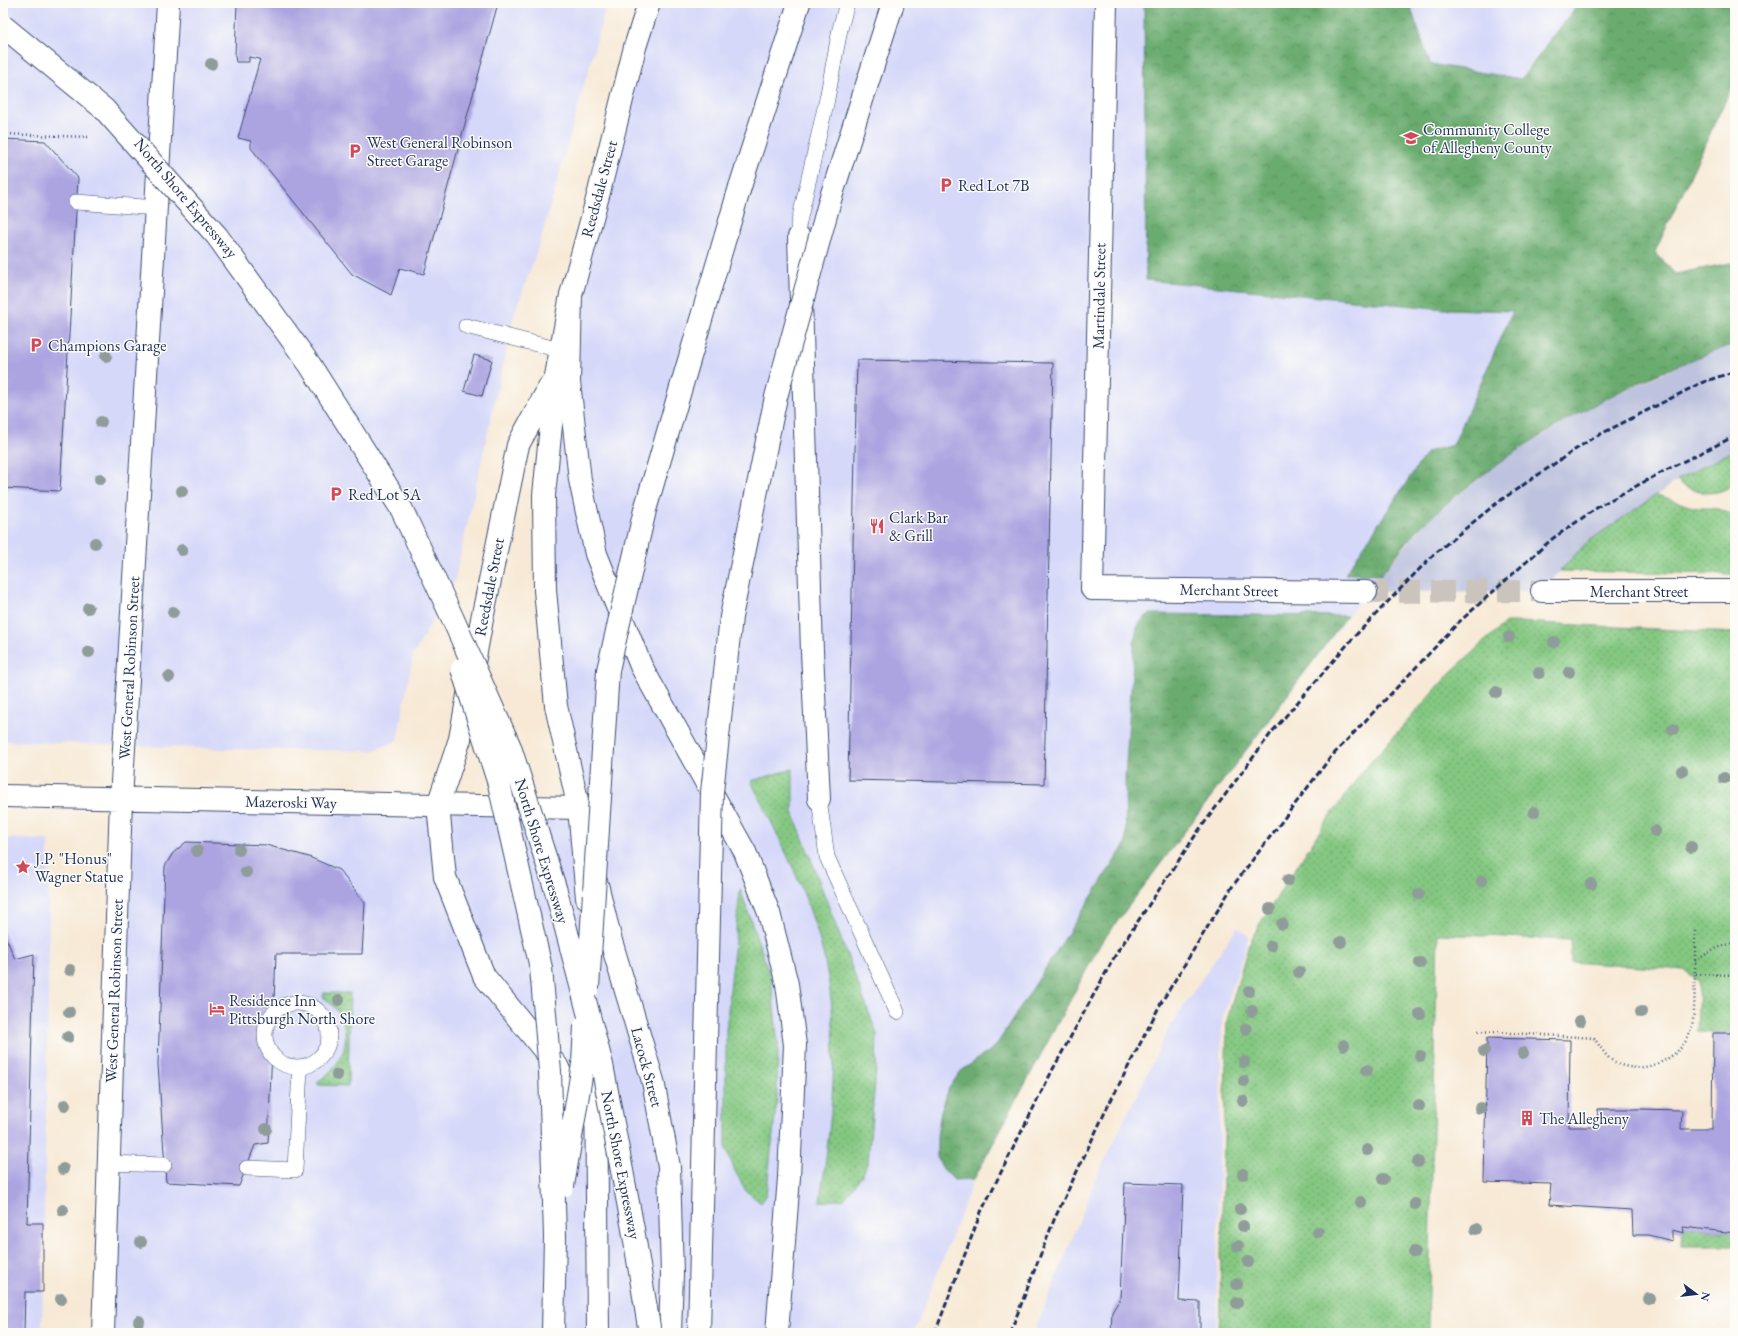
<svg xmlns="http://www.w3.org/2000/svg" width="1738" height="1336" font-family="'EB Garamond',serif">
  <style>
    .built { fill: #d5d8f9 }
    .industrial { fill: #bdc3de }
    .grass { fill: url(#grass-dots); stroke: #507c70 }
    .forest { fill: url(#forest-crowns); stroke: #436e66 }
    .building { fill: #aca4e1 }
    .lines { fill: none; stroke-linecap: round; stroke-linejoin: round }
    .street-tunnel { stroke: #cbc4bd; stroke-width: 22; stroke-dasharray: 22 11; stroke-linecap: butt }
    .lane-casing { stroke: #3c4b70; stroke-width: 16 }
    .street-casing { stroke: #3c4b70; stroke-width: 24 }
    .secondary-casing { stroke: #3c4b70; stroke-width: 24 }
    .highway-casing { stroke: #3c4b70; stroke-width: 24 }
    .path { stroke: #3c4b70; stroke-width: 2.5; stroke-dasharray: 1 3; stroke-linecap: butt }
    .lane { stroke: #fff; stroke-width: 15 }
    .street { stroke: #fff; stroke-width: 22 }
    .secondary { stroke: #fff; stroke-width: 22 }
    .highway { stroke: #fff; stroke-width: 22 }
    .rail { stroke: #1b2f5e; stroke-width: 3; stroke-dasharray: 6 3; stroke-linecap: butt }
    .highway-bridge-casing { stroke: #3c4b70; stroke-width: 24; stroke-linecap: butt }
    .highway-bridge { stroke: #fff; stroke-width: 22 }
    .tree { fill: #8f9c99 }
    .labels { text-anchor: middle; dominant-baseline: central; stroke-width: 3; stroke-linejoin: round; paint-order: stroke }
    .poi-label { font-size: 16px; fill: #1b2f5e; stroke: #fdfcf7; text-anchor: start }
    .street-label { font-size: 16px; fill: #1b2f5e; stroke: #fdfcf7 }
  </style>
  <defs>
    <pattern id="grass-dots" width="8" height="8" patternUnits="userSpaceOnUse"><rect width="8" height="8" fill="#84c881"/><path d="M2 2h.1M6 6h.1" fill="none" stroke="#6ba36d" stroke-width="1.8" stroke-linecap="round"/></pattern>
    <pattern id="forest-crowns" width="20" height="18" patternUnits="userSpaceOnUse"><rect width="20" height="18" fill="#6bac6f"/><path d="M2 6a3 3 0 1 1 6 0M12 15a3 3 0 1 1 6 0" fill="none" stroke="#578c5e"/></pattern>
  </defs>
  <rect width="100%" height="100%" fill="#fdfcf7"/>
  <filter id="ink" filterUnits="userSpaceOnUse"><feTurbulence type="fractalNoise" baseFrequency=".025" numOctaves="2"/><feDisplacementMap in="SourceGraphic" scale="8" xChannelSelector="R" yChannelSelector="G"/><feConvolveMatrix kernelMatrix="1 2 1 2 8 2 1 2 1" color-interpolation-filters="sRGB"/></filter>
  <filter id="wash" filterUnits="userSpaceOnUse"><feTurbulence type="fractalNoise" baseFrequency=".012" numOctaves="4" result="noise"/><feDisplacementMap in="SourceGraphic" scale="16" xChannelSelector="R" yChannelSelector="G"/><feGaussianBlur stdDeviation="0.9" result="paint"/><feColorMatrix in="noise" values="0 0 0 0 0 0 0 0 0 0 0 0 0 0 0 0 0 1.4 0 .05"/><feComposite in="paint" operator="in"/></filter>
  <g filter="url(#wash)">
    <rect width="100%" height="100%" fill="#f7e9d5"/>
    <path class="built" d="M3 3H607L542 236 513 319 455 580 413 656 397 741 372 751 226 749 3 741Z
      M649 3H1735L1146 280 1444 309 1514 311 1453 445 1427 452 1346 573 1380 575 1366 592 1101 943 974 1179 914 1333H103L121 799 578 807 545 590 556 376Z
      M3 838 48 840 49 936 42 1333H3Z
      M1237 927 1249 936 1222 1021 1216 1333H1034L1098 1174 1171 1025Z"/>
    <path class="industrial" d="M1735 344V450L1687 474 1586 543 1542 591 1366 592 1427 521 1500 461 1591 406 1696 358Z"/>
    <path class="grass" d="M1735 450V485C1729 487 1723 491 1717 492 1704 495 1686 490 1677 480Z
      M1656 495C1669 498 1677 502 1689 506 1706 511 1719 503 1734 518L1735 574 1560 571 1586 543Z
      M1506 622H1520L1735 633 1734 1033 1697 1032 1699 981 1684 970 1571 962 1570 940 1438 934 1428 1333H1219L1227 1020 1249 944 1259 925 1321 829 1362 772 1451 672Z
      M793 769V812L877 1034 876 1070 868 1161 863 1174 844 1199 820 1202C833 1110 845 1015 815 925 799 875 774 828 751 781Z
      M740 889 771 978 778 1045 777 1099 766 1196 761 1203 746 1191 735 1171 726 1149V1031Z
      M324 993H350L348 1086 318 1085V1081C351 1062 356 1019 323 997Z
      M1683 1227 1735 1233V1246H1682Z"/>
    <path class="forest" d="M1144 3H1409L1430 64 1521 79 1579 3H1735V80L1655 252 1675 274 1735 262V344C1624 382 1515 441 1428 520 1410 536 1396 557 1380 575L1345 574 1427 452 1453 445 1513 311 1444 309 1146 280Z
      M1150 614 1347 616 1101 943 974 1179 954 1180 943 1169 937 1157V1136L941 1111 949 1088 961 1071 995 1047 1126 843 1125 779 1134 644C1136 630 1137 621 1150 614Z"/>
    <g id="blocks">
      <path class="building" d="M237 3H498L424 274 400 268 391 295 352 274 251 148V141L238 138 260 59 249 57V62H236L235 56Z
        M3 139 45 141 78 178 60 491 3 488Z
        M474 355 492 360 482 396 464 391Z
        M857 360 1053 363 1044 784 848 780Z
        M186 842 266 845 309 857 339 870 365 903 362 954H276L268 1143 255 1145 239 1186 166 1182 158 1064 165 866 173 853Z
        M3 931 15 959 34 954 27 1223H43V1292H25L24 1333H3Z
        M1713 1033H1735V1233L1683 1227 1684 1233 1672 1230V1241L1649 1235H1633L1632 1210 1549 1205 1551 1184 1484 1182 1487 1038 1570 1040 1569 1127H1597L1598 1109H1641L1682 1110 1681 1129H1712Z
        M1125 1183 1183 1185 1179 1301 1200 1302V1333H1111L1112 1312 1120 1299Z"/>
    </g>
  </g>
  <g filter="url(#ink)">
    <use href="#blocks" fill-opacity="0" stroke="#3c4b70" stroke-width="1"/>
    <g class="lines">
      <path class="street-tunnel" d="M1366 592 1542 591"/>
      <g class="lane-casing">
        <path id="lane" d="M76 202 157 208
          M799 237 798 226 827 99 840 29 847 3
          M466 326 560 350
          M819 799 827 857 897 1012
          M265 1035a32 32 0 1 1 64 0a32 32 0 1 1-64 0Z
          M108 1163 164 1165
          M247 1168 295 1170 300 1067"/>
      </g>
      <g class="street-casing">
        <path id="street" d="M1106 3 1092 589 1366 592
          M799 237 812 651 819 799
          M1542 591H1735"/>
      </g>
      <g class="secondary-casing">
        <path id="secondary" d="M3 796 579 808
          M438 805 460 739 482 619 518 445 550 386
          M583 827 556 706 545 590 544 495 556 376 571 295 599 192 635 47 649 3
          M597 884 611 941 653 1081 669 1167 672 1274 670 1333
          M103 1333 121 799 168 3"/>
      </g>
      <g class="highway-casing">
        <path id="highway" d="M740 187 799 3
          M571 295 569 382 580 480 596 554 641 666 745 852 769 913 787 984 795 1045 789 1177 777 1333
          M438 805 445 877 484 976 557 1066 580 1117
          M579 808 587 898
          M596 1066 598 1333
          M553 1333 555 1237"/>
      </g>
      <path class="path" d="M3 134 90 137
        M1695 931V974L1735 975
        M1695 961 1717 948 1735 942
        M1478 1031 1594 1038C1599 1045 1603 1052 1609 1058 1634 1079 1677 1063 1689 1035 1696 1020 1694 991 1695 974"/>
      <use href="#lane" class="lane"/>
      <use href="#street" class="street"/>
      <use href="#secondary" class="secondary"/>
      <use href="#highway" class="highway"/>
      <path class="rail" d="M935 1333 981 1212 1053 1069 1116 954 1199 830 1272 732 1353 638 1433 555 1498 502 1591 439 1701 383 1735 371
        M1010 1333 1054 1220 1106 1110 1161 1003 1232 887 1330 758 1459 622 1552 539 1601 505 1668 469 1735 436"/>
      <g class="highway-bridge-casing">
        <path id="highway-bridge" d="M3 26 104 109 217 236 310 365 402 510 452 617 510 747 556 891 602 1065 633 1229 650 1333
          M462 669 499 784 541 968 550 1071 555 1237
          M588 988 608 670 645 510 740 187
          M563 1186 583 1064 585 1026
          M699 1333 712 792 731 617 776 397 830 200 893 3"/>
      </g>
      <use href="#highway-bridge" class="highway-bridge"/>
    </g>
    <g class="tree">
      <circle cx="211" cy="64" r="6"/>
      <circle cx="106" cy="356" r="6"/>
      <circle cx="101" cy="422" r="6"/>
      <circle cx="100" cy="479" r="6"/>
      <circle cx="182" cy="491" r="6"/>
      <circle cx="95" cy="543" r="6"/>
      <circle cx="182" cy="550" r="6"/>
      <circle cx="88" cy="608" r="6"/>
      <circle cx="173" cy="612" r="6"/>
      <circle cx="1509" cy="637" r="6"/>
      <circle cx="1554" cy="642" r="6"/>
      <circle cx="89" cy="652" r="6"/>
      <circle cx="1569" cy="672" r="6"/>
      <circle cx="1539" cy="673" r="6"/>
      <circle cx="169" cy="677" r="6"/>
      <circle cx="1496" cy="692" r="6"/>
      <circle cx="1673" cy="729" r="6"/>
      <circle cx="1682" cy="771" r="6"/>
      <circle cx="1724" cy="778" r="6"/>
      <circle cx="1534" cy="812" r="6"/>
      <circle cx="1655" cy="831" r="6"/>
      <circle cx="1691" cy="847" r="6"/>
      <circle cx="239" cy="850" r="6"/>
      <circle cx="197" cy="851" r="6"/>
      <circle cx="246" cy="872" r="6"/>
      <circle cx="1288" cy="880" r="6"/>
      <circle cx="1482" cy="881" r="6"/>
      <circle cx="1591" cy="884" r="6"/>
      <circle cx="1419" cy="894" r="6"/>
      <circle cx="1270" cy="909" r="6"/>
      <circle cx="1282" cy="924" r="6"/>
      <circle cx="1341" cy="942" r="6"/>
      <circle cx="1271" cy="946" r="6"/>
      <circle cx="1420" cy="963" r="6"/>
      <circle cx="70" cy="970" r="6"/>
      <circle cx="1299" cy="972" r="6"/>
      <circle cx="1249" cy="991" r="6"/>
      <circle cx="339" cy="1000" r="6"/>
      <circle cx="1252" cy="1011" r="6"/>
      <circle cx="69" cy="1012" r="6"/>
      <circle cx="1641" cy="1012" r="6"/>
      <circle cx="1420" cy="1014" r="6"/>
      <circle cx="1580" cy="1021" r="6"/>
      <circle cx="1246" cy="1029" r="6"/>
      <circle cx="68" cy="1037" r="6"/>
      <circle cx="1344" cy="1045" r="6"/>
      <circle cx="1484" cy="1051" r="6"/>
      <circle cx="1523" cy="1053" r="6"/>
      <circle cx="1420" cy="1056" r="6"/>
      <circle cx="1244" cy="1062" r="6"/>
      <circle cx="1367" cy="1070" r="6"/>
      <circle cx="337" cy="1075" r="6"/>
      <circle cx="1244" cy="1081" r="6"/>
      <circle cx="1243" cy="1101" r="6"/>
      <circle cx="65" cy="1105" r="6"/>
      <circle cx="1419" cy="1106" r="6"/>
      <circle cx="1480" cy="1108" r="6"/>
      <circle cx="266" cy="1129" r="6"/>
      <circle cx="1367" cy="1150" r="6"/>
      <circle cx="1418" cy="1162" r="6"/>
      <circle cx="63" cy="1169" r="6"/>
      <circle cx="1243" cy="1174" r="6"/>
      <circle cx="1383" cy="1179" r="6"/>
      <circle cx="1361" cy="1202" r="6"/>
      <circle cx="1415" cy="1204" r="6"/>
      <circle cx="1240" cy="1209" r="6"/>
      <circle cx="63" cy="1210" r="6"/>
      <circle cx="1243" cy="1226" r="6"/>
      <circle cx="1476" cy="1229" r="6"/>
      <circle cx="1318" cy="1232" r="6"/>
      <circle cx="141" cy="1242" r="6"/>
      <circle cx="1238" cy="1246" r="6"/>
      <circle cx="1414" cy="1252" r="6"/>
      <circle cx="1248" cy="1262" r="6"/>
      <circle cx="1237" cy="1284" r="6"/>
      <circle cx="61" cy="1299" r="6"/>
      <circle cx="1649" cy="1299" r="6"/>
      <circle cx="1237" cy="1303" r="6"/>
      <circle cx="139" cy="1321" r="6"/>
    </g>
  </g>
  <defs>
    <g id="university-bare" transform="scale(1.2)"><path d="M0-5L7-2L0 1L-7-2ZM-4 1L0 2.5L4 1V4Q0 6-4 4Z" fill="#d1495b" stroke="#fdfcf7" stroke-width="2.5" paint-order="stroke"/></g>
    <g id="parking-bare" transform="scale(1.2)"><path d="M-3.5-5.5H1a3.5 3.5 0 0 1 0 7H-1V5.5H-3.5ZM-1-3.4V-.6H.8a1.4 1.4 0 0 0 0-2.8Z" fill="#d1495b" stroke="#fdfcf7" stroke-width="2.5" paint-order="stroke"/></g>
    <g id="restaurant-bare" transform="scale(1.2)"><path d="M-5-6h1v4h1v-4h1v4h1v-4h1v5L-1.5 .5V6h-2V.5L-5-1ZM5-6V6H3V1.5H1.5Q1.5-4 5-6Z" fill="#d1495b" stroke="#fdfcf7" stroke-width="2.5" paint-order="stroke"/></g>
    <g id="sight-bare" transform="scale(1.2)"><path d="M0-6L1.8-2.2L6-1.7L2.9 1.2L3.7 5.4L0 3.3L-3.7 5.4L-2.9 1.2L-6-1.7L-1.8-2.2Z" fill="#d1495b" stroke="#fdfcf7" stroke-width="2.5" paint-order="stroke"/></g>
    <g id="hotel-bare" transform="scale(1.2)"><path d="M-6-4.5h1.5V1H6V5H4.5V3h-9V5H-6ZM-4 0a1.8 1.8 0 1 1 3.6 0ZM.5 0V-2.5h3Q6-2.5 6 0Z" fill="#d1495b" stroke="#fdfcf7" stroke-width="2.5" paint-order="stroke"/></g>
    <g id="building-bare" transform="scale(1.2)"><path d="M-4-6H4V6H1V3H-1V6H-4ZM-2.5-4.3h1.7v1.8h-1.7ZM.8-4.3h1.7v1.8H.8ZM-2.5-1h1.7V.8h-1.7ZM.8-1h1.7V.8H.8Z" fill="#d1495b" stroke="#fdfcf7" stroke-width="2.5" paint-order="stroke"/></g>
  </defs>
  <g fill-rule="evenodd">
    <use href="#university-bare" x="1411" y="138"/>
    <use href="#parking-bare" x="355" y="151"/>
    <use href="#parking-bare" x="946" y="185"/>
    <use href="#parking-bare" x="36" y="345"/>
    <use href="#parking-bare" x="336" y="494"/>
    <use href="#restaurant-bare" x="877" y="526"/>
    <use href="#sight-bare" x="23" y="867"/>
    <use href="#hotel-bare" x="217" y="1009"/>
    <use href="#building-bare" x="1527" y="1118"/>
  </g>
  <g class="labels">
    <g class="poi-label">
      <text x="1423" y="129">Community College<tspan x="1423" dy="18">of Allegheny County</tspan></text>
      <text x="367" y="142">West General Robinson<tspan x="367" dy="18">Street Garage</tspan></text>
      <text x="958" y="185">Red Lot 7B</text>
      <text x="48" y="345">Champions Garage</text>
      <text x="348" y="494">Red Lot 5A</text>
      <text x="889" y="517">Clark Bar<tspan x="889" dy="18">&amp; Grill</tspan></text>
      <text x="35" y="858">J.P. "Honus"<tspan x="35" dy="18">Wagner Statue</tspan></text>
      <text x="229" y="1000">Residence Inn<tspan x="229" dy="18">Pittsburgh North Shore</tspan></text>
      <text x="1539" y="1118">The Allegheny</text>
    </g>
    <g class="street-label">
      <text transform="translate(599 189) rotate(-75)">Reedsdale Street</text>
      <text transform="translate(186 198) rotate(50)">North Shore Expressway</text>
      <text transform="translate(1099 296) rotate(-89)">Martindale Street</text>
      <text transform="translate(489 587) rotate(-79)">Reedsdale Street</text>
      <text transform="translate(1229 590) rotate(1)">Merchant Street</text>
      <text x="1639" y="591">Merchant Street</text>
      <text transform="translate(129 668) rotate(-87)">West General Robinson Street</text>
      <text transform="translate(291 802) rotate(1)">Mazeroski Way</text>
      <text transform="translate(542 851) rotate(73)">North Shore Expressway</text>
      <text transform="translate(114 991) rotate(-88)">West General Robinson Street</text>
      <text transform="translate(647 1067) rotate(75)">Lacock Street</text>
      <text transform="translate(621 1165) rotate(79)">North Shore Expressway</text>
    </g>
  </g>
  <rect width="1738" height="1336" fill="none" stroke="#fdfcf7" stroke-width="16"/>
  <g transform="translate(1696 1294) rotate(105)" stroke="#fdfcf7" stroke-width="3" paint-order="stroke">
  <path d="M0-3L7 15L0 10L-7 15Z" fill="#1b2f5e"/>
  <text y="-6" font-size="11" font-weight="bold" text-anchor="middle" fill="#1b2f5e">N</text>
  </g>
</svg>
